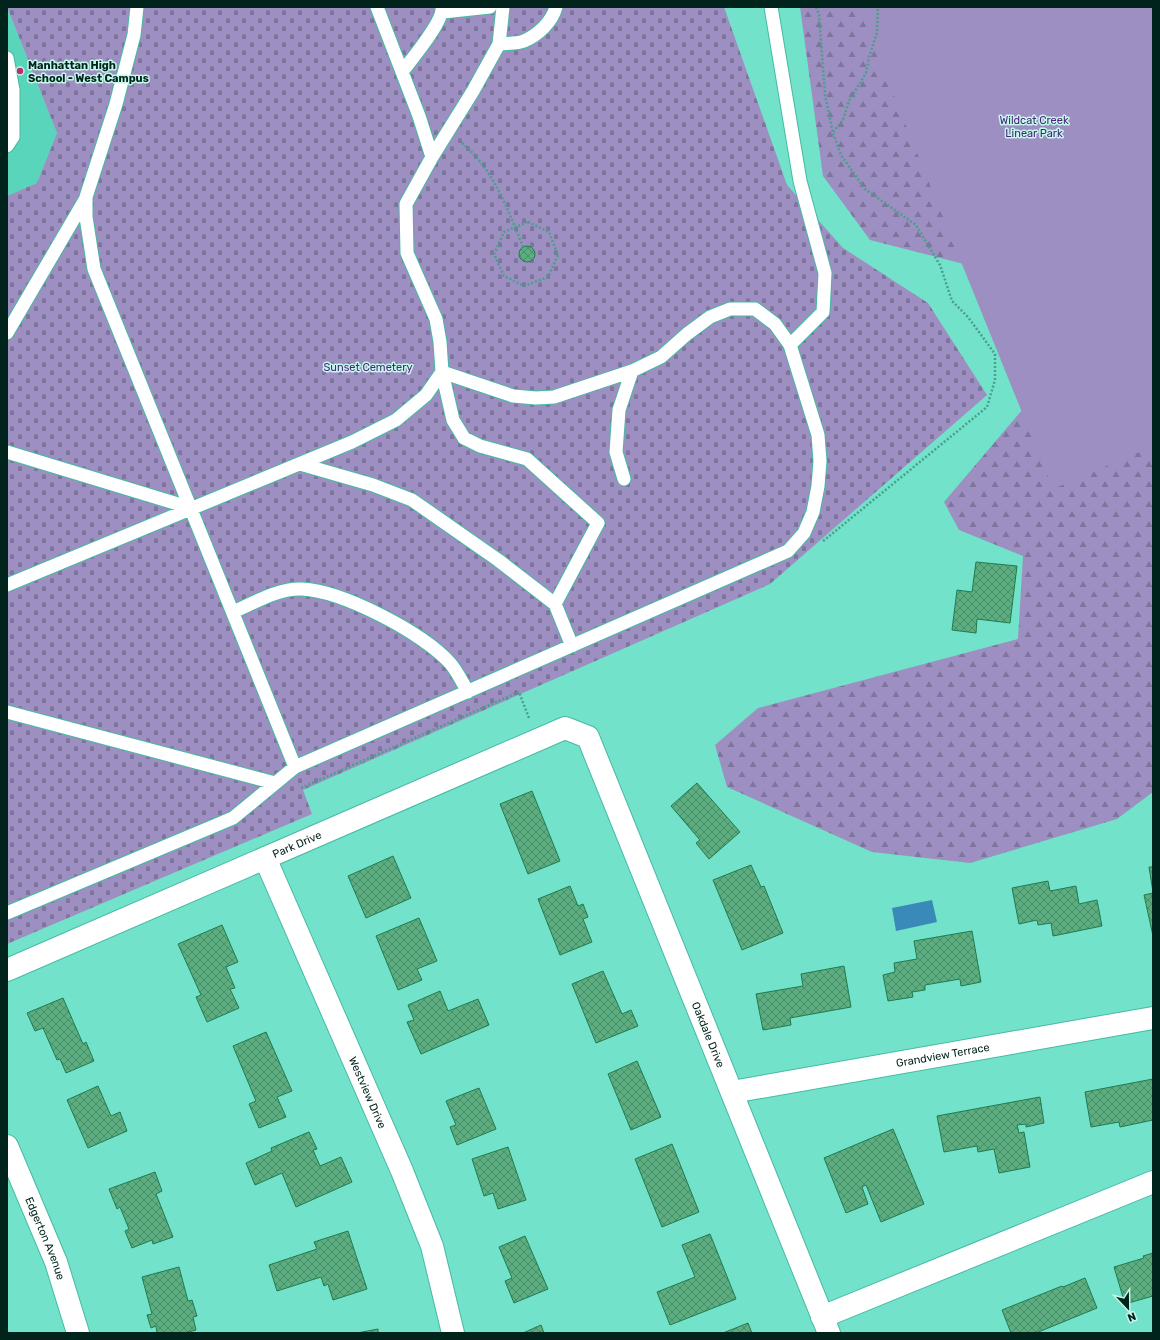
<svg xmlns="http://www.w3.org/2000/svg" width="1160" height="1340" font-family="Rubik,sans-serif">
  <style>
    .built { fill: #59d5bb }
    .forest { fill: url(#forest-firs) }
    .cemetery { fill: url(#cemetery-stones) }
    .park { fill: #9d8fc1 }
    .water { fill: #3a8ab9 }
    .building { fill: url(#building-cross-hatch); stroke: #207b50 }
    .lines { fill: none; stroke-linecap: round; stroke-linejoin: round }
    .lane-casing { stroke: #47baa4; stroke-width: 15 }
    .street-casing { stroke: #47baa4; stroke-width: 24 }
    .path { stroke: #4a9e8c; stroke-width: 2.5; stroke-dasharray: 2 2; stroke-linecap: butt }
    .lane { stroke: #fff; stroke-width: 13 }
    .street { stroke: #fff; stroke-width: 22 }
    .poi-dot { fill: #b9306e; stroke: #c5f8eb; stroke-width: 1.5 }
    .labels { text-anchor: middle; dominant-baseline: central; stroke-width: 3; stroke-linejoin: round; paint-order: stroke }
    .poi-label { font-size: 11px; font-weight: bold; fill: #00231c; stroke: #c5f8eb; text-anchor: start }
    .park-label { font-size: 11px; fill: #472578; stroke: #c5f8eb }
    .street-label { font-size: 11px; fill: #00231c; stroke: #c5f8eb }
  </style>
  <defs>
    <pattern id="forest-firs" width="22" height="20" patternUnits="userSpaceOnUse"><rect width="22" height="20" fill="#9d8fc1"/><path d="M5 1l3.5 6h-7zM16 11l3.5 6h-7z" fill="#7e749c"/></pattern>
    <pattern id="cemetery-stones" width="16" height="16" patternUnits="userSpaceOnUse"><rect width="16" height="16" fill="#9d8fc1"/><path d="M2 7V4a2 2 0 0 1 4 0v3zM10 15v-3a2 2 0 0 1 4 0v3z" fill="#7e749c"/></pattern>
    <pattern id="building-cross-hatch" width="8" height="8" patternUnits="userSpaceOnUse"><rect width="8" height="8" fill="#5cae81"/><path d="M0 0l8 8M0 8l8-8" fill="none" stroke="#4a8d69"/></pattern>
  </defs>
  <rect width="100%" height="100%" fill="#72e2ca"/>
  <path class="built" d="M7 8 57 133 37 183 7 196Z"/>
  <path class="forest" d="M800 7H1153V792L1117 819 970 863 872 852 727 787 715 745 758 708 1018 639 1023 556 959 530 944 502 1056 370 999 273 870 240 823 176Z"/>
  <path class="cemetery" d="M7 7H724L787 185 843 248 928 303 987 395 770 584 303 790 312 814 7 944V196L37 183 57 133Z"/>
  <path class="park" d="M858 7H1153V446L1053 489Z"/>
  <path class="water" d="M932 900 937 922 896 931 892 908Z"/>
  <path class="building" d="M519 254a8 8 0 1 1 16 0a8 8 0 1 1-16 0Z
    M976 562 1017 566 1010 623 977 619 976 633 952 630 957 590 972 592Z
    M697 783 740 832 709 859 696 843 700 840 671 806Z
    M532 791 560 861 528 874 500 804Z
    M393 856 411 898 366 918 348 876Z
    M751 865 761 887 764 886 783 933 742 950 713 880Z
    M1149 867H1153V892Z
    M1048 881 1050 891 1076 886 1079 904 1097 900 1102 926 1053 936 1051 923 1038 925 1037 920 1019 924 1012 888Z
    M570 886 578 906 583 904 588 917 583 919 592 942 560 955 538 899Z
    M1153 893V936L1144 895Z
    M419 918 437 961 417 969 422 980 398 990 376 936Z
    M222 925 238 962 226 967 235 988 230 989 239 1008 207 1022 196 997 201 995 178 944Z
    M972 931 981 982 961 986 960 979 925 985V990L912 992 913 997 888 1001 883 975 895 972 894 963 917 959 914 941Z
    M844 966 851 1007 790 1018 791 1025 763 1030 756 994 803 986 801 974Z
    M603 971 622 1014 631 1010 638 1026 596 1043 572 984Z
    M440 991 448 1011 478 999 489 1025 421 1054 407 1022 414 1020 408 1005Z
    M63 998 83 1044 86 1042 94 1061 66 1073 60 1059 57 1060 43 1028 35 1031 27 1013Z
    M266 1032 292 1091 277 1097 286 1117 259 1128 249 1104 256 1101 233 1046Z
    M637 1061 661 1117 631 1130 608 1074Z
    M1153 1079V1120L1120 1127 1119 1122 1091 1127 1085 1092Z
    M98 1086 111 1116 120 1112 127 1131 88 1148 67 1100Z
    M479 1088 496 1129 457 1145 450 1127 456 1125 446 1101Z
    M1040 1097 1044 1123 1026 1127V1124L1017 1125 1019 1133 1024 1132 1030 1167 999 1173 994 1149 978 1152 977 1146 944 1152 937 1116Z
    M893 1129 924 1204 881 1222 866 1185 862 1187 868 1204 846 1213 824 1158Z
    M309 1132 317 1149 313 1150 320 1166 341 1157 352 1182 296 1207 282 1173 255 1185 246 1163 272 1151 271 1148Z
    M672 1144 699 1212 662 1227 635 1159Z
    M508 1147 526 1200 498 1209 493 1193 484 1196 472 1159Z
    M155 1172 162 1191 156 1194 173 1237 153 1244 152 1240 132 1248 125 1231 129 1229 120 1207 117 1209 109 1189Z
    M348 1231 367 1289 333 1300 328 1284 324 1286 321 1277 277 1291 269 1265 317 1249 314 1242Z
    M710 1234 736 1299 670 1325 657 1292 695 1277 682 1245Z
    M525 1236 548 1289 514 1303 505 1281 512 1278 499 1247Z
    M1153 1253V1296L1125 1304 1114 1267 1144 1258 1143 1256Z
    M179 1267 188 1301 192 1300 197 1316 193 1317 196 1330 185 1333H157L156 1326 151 1328 147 1315 152 1314 142 1277Z
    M1085 1278 1097 1308 1036 1333H1011L1002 1310 1062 1286 1063 1287Z
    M748 1323 752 1333H723Z
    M541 1325 544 1333H523Z
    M378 1329V1333H357Z"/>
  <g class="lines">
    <g class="lane-casing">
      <path id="lane" d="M137 7 134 35 116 104 86 197V217L94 269 295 767 788 551 804 533 813 512 818 486 820 461 818 435 790 345 775 324 755 309H730L710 317 687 334 661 357 632 371 554 397 536 398 513 396 442 372
        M377 7 419 116 432 157
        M503 7 499 44 473 91 432 157 406 204 407 253 436 319 440 342 442 372 453 420 464 438 480 446 527 459 598 523 555 604 572 646
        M771 7 800 181 825 273 823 312 790 345
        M443 12 490 7
        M499 44C507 43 517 44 524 41 538 35 552 22 556 7
        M7 58 13 90V137L7 146
        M402 72C411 60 444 21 442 7
        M7 333 86 198
        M7 452 191 508
        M300 464 373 485 412 500 498 560 555 604
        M624 479 616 452 619 410 632 371
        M7 585 352 442 396 420 426 395 442 372
        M233 612C254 603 278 588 302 589 343 591 423 633 450 663 457 671 462 682 468 692
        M7 712 275 783
        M7 913 233 818 295 767"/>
    </g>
    <g class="street-casing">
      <g id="street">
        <path id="s1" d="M265 858 402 1171 432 1246 453 1333"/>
        <path id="s2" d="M7 970 565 728 588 737 829 1333"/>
        <path id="s3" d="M732 1092 1153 1018"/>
        <path id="s4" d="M7 1146 56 1262 78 1333"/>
        <path d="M822 1317 1153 1182"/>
      </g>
    </g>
    <path class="path" d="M816 7 819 15 825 95 833 133 841 155 865 189 916 225 940 265 952 301 968 317 995 354V380L987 407 822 542
      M833 132 843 120 849 101 866 73 869 57 877 33 878 7
      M462 143C494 170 508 210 523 247
      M528 222 549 232 558 255 548 277 524 286 504 276 494 254 504 232Z
      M301 788 519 692 529 718"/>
    <use href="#lane" class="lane"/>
    <use href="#street" class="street"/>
  </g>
  <circle class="poi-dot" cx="20" cy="71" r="4"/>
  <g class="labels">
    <g class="poi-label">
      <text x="28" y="65">Manhattan High<tspan x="28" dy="13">School - West Campus</tspan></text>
    </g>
    <g class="park-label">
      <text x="1034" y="120">Wildcat Creek<tspan x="1034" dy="13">Linear Park</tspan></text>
      <text x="368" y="367">Sunset Cemetery</text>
    </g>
    <g class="street-label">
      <text stroke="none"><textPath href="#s2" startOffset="316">Park Drive</textPath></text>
      <text stroke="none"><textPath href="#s2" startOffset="954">Oakdale Drive</textPath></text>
      <text stroke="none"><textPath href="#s3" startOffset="214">Grandview Terrace</textPath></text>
      <text stroke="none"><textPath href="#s1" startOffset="256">Westview Drive</textPath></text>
      <text stroke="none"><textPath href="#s4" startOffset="100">Edgerton Avenue</textPath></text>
    </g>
  </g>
  <rect width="1160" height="1340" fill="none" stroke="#00231c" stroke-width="16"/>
  <g transform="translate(1128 1308) rotate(158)" stroke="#c5f8eb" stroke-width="3" paint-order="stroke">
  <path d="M0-3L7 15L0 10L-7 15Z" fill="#00231c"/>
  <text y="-6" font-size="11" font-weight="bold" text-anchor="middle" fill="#00231c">N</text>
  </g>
</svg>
